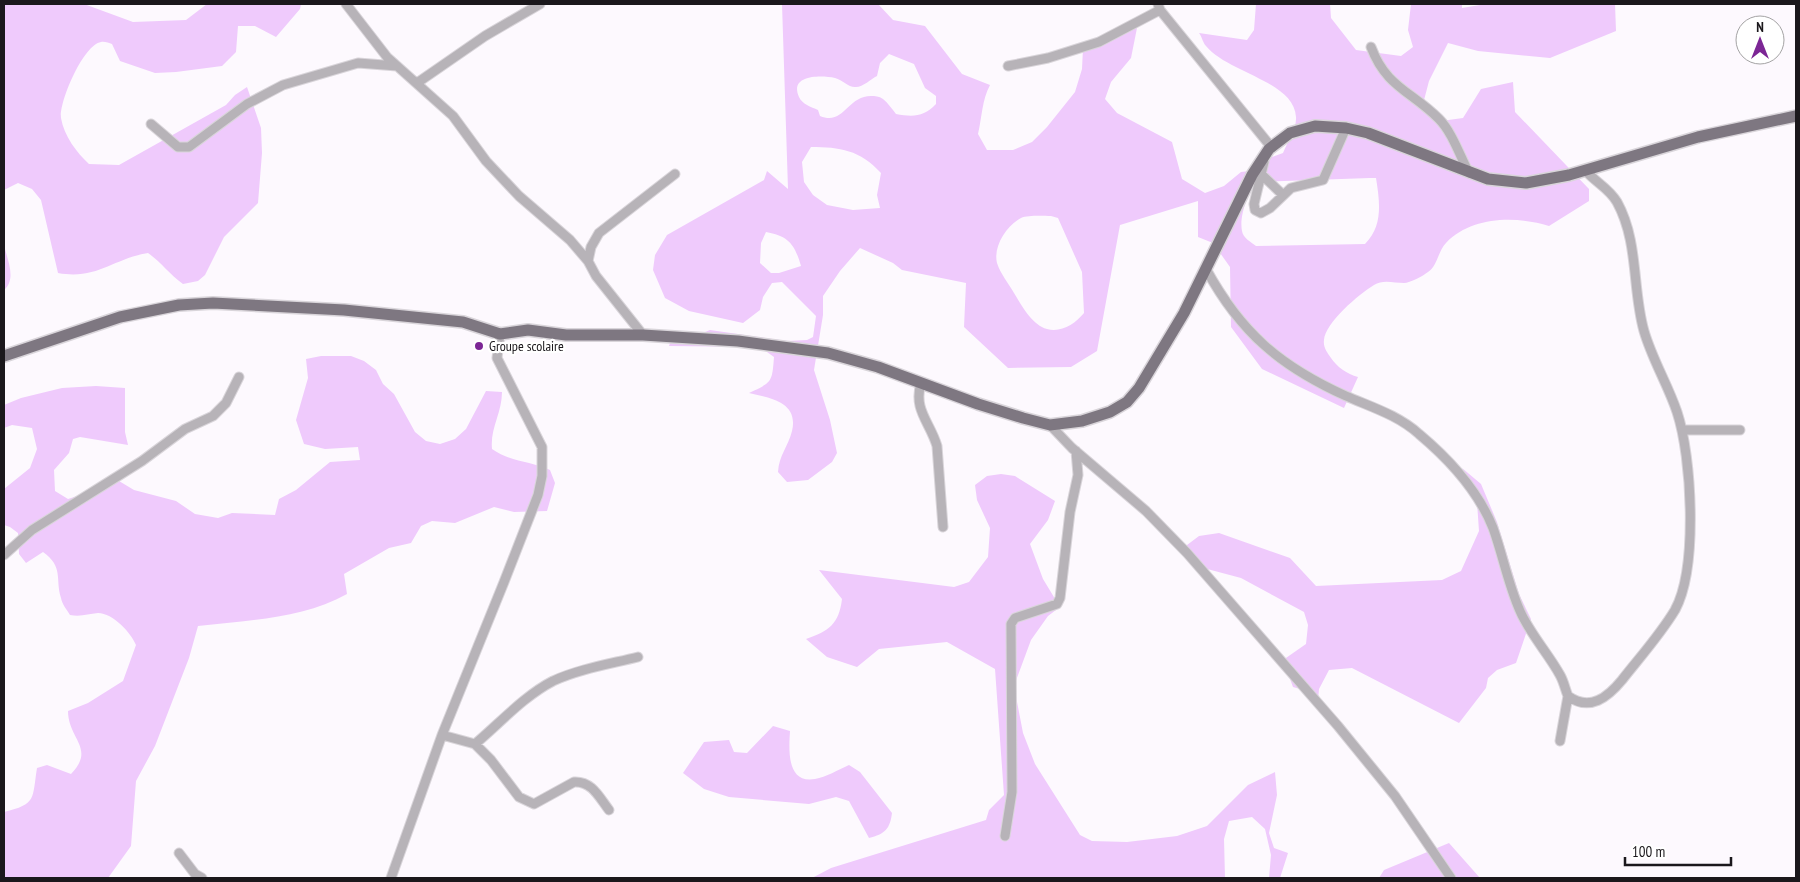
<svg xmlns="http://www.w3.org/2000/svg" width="1800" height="882" font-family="'PT Sans Narrow',sans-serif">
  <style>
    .green { fill: #efcafc; fill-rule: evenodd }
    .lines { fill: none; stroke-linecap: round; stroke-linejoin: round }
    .minor-casing { stroke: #d9d5da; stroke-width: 11 }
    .major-casing { stroke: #d9d5da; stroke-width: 14 }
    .minor { stroke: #b7b3b8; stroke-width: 9 }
    .major { stroke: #7e7781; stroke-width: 11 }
    .poi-dot { fill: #7c2695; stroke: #fff; stroke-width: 2 }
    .labels { text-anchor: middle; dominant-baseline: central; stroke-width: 4.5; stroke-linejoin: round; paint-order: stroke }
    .poi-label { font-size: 14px; fill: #1b181c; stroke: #fff; text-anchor: start }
  </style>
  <rect width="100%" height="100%" fill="#fdf9fe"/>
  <path class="green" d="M4 4H84L133 22 186 20 207 4H301L300 9 276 37 255 26H238L236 52 222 66 176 72 155 73 120 61 112 44C109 43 104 41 101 42 83 45 59 102 61 118 64 136 77 153 89 164L119 165 226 105 235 95 247 87 261 128 262 153 258 203 224 237 205 275 198 281 183 284C169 274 161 262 148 253 112 259 97 280 58 273L41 200 32 189 18 183 4 190Z
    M782 4H878L893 20 925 26 962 74 990 85C982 100 982 117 978 134L987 150H1013L1032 142 1047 127 1075 92 1082 69 1083 48 1137 28 1131 58 1111 82 1105 99 1117 113 1172 142 1182 179 1205 193 1224 186 1241 172 1257 170 1269 158 1283 153C1287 143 1297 128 1296 117 1294 81 1228 73 1206 46 1203 43 1202 37 1199 33L1247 40 1254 30 1256 4H1330L1331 18 1356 50 1401 56 1413 47 1408 30 1411 4H1462V8L1486 4H1615L1616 31 1550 58 1478 51 1448 43 1429 81 1423 104 1441 121 1463 118 1481 89 1513 82 1515 112 1589 189V201L1549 226C1516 216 1472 216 1446 243 1438 251 1437 267 1428 272 1423 276 1410 283 1404 283 1394 283 1383 279 1374 285 1359 294 1325 323 1324 340 1323 347 1327 352 1331 358 1337 367 1347 374 1358 377L1344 408 1262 369 1231 327 1230 267 1213 243 1198 237V201L1120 225 1097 351 1071 367 1008 368 964 327 966 283 902 270 893 263 860 248 840 271 823 296V315L814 370 830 420 837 453 832 462 808 480 787 482 778 472C779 455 788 447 792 431 799 402 770 398 749 393 772 382 772 383 774 357L760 347 669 346 671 340 690 338 710 330 787 341 807 340 813 337 816 316 782 282 772 283 763 297 760 310 743 323 689 311 665 298 653 270 655 255 667 235 764 180 767 171 788 189ZM889 54 914 64 925 88 936 96V104C924 117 913 117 896 114 892 109 888 103 883 99 879 96 875 96 871 96 847 96 844 126 820 116L818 110C811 107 802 104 799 97 789 75 820 75 835 78 843 80 849 88 856 87 863 87 871 79 877 76L880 63ZM811 147C840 147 860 150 881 173L877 195 880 208 853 210 827 205 813 195 804 182 802 162ZM1370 178H1376C1380 203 1383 226 1365 244L1256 246C1251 242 1243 238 1242 231 1239 217 1248 192 1257 182ZM1051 216 1058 218 1082 272 1084 313C1075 324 1061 333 1047 329 1032 325 1022 306 1014 293 1009 284 1000 273 997 263 993 247 1006 226 1021 218 1028 215 1043 216 1051 216ZM766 232C789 236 795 245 801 266L779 273H771L760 263 761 243Z
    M4 245C7 259 17 279 4 290Z
    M321 356H351L364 361 376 370 383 384 394 394 415 432 426 441 440 444 455 439 466 429 486 391 502 392C502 413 490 428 492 449 510 462 531 461 550 470L555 483 547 511 514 512 494 507 455 523 432 521 421 526 411 543 389 548 344 574 347 594C302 619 248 620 198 626L189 658 155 746 136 781 131 846 108 878H4V812C37 804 32 799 37 768L47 765 71 774C96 748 68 739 68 711L88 703 123 681 136 645C131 633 113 613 98 613 88 614 81 617 70 615 67 610 62 604 61 598 55 579 64 567 43 552L26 563 19 554 18 533 10 527 4 525V489L30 468 37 449 32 428 12 425 4 428V405L21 398 62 388 96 386 125 388V432L128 445 80 437 73 439 69 453 54 470 55 491 68 499 89 492 107 478H114L134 490 176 501 195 514 218 518 232 513 275 515 279 499 296 490 330 462 360 460 358 447 325 449 304 444 296 420 308 378 306 359Z
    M1462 468 1481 484 1497 522 1519 594 1531 619 1516 663 1497 670 1488 678 1486 688 1459 723 1352 668 1329 670 1319 689 1318 701 1300 689 1293 687 1283 660 1306 644 1308 625 1304 612 1241 578 1196 566 1183 548 1199 536 1219 533 1290 558 1316 586 1442 580 1461 571 1479 531 1476 488Z
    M1001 474 1015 476 1055 501 1048 520 1030 544 1043 579 1060 607 1048 616 1031 640 1014 686 1023 733 1035 764 1080 835 1092 841 1127 842 1177 836 1207 826 1248 785 1275 772 1277 795 1269 833 1274 848 1288 853 1280 878H1269L1271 855 1265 829 1252 817 1229 821 1224 839 1225 878H812L831 868 986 820 989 810 1004 795 995 669 947 642 879 649 857 667 827 657 806 639C829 631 839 624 842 599L819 570 954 587 969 582 988 557 990 528 977 500 975 485 987 476Z
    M773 726 790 731C789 749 786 784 815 779 826 777 838 770 849 765L860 772 892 813C890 829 885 834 869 838L849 801 836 797 809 804 729 797 704 789 683 773 704 742 729 740 734 752 747 753Z
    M1449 843 1480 878H1379L1384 870Z"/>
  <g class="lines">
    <g class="minor-casing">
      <path id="minor" d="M346 4 387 57 453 116 486 161 519 196 570 240 588 261 596 276 643 335
        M1158 4 1160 10 1272 148
        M1371 47C1386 87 1411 91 1439 119 1452 132 1460 156 1469 173
        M1008 66 1048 58 1099 42 1160 10
        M417 83 485 36 540 4
        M151 124 178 147H189L247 104 283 85 358 63 397 66
        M1264 162 1254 204 1255 210 1261 213 1270 208 1291 188 1323 180 1346 128
        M1260 173 1283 195
        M588 261 591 247 599 233 675 174
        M1206 269C1241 333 1280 366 1346 396 1371 407 1398 415 1419 434 1450 460 1478 490 1493 528 1503 556 1508 584 1520 611 1530 634 1548 653 1560 675 1564 682 1565 689 1568 696 1590 712 1608 697 1622 680 1640 657 1660 635 1675 610 1698 568 1692 457 1677 412 1668 385 1652 359 1644 331 1632 289 1639 242 1617 202 1609 188 1595 182 1585 170
        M921 383C913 410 930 422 937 446L943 527
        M1050 425 1072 448 1146 511 1187 553 1338 726 1395 796 1451 878
        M1682 430H1740
        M4 555 32 530 142 461 185 429 213 416 226 403 239 377
        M442 735 475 744 491 760 519 797 534 804 574 782C592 781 599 797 609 810
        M1560 741 1568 696
        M475 744C500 723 524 696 553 681 579 669 610 664 638 657
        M1005 836 1012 792 1011 624 1015 618 1057 604 1060 598 1070 512 1078 475 1076 451
        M179 853 195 874 202 878
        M391 878 442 735 504 582 538 495 542 476V447L497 358 500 334"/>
    </g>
    <g class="major-casing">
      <path id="major" d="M4 356 120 317 179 305 213 303 344 310 463 322 500 334 528 330 566 335H643L738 341 828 353 878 367 978 404 1023 418 1050 425 1082 421 1110 412 1127 402 1139 388 1184 313 1252 175 1269 149 1290 133 1315 126 1346 128 1368 133 1488 179 1526 183 1569 175 1698 137 1796 116"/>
    </g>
    <use href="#minor" class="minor"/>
    <use href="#major" class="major"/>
  </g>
  <circle class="poi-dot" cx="479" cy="346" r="5"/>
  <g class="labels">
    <g class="poi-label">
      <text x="489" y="346">Groupe scolaire</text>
    </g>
  </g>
  <rect width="1800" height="882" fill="none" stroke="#1b181c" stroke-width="10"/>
  <g transform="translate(1760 40)"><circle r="24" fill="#ffffff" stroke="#a4a3a4"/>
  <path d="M0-4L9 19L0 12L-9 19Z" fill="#7c2695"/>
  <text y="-8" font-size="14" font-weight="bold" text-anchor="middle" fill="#1b181c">N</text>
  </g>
  <path d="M1625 857v8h106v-8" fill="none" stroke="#1b181c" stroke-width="2.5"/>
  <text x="1632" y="857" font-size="15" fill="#1b181c" stroke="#ffffff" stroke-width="4" paint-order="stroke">100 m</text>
</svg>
